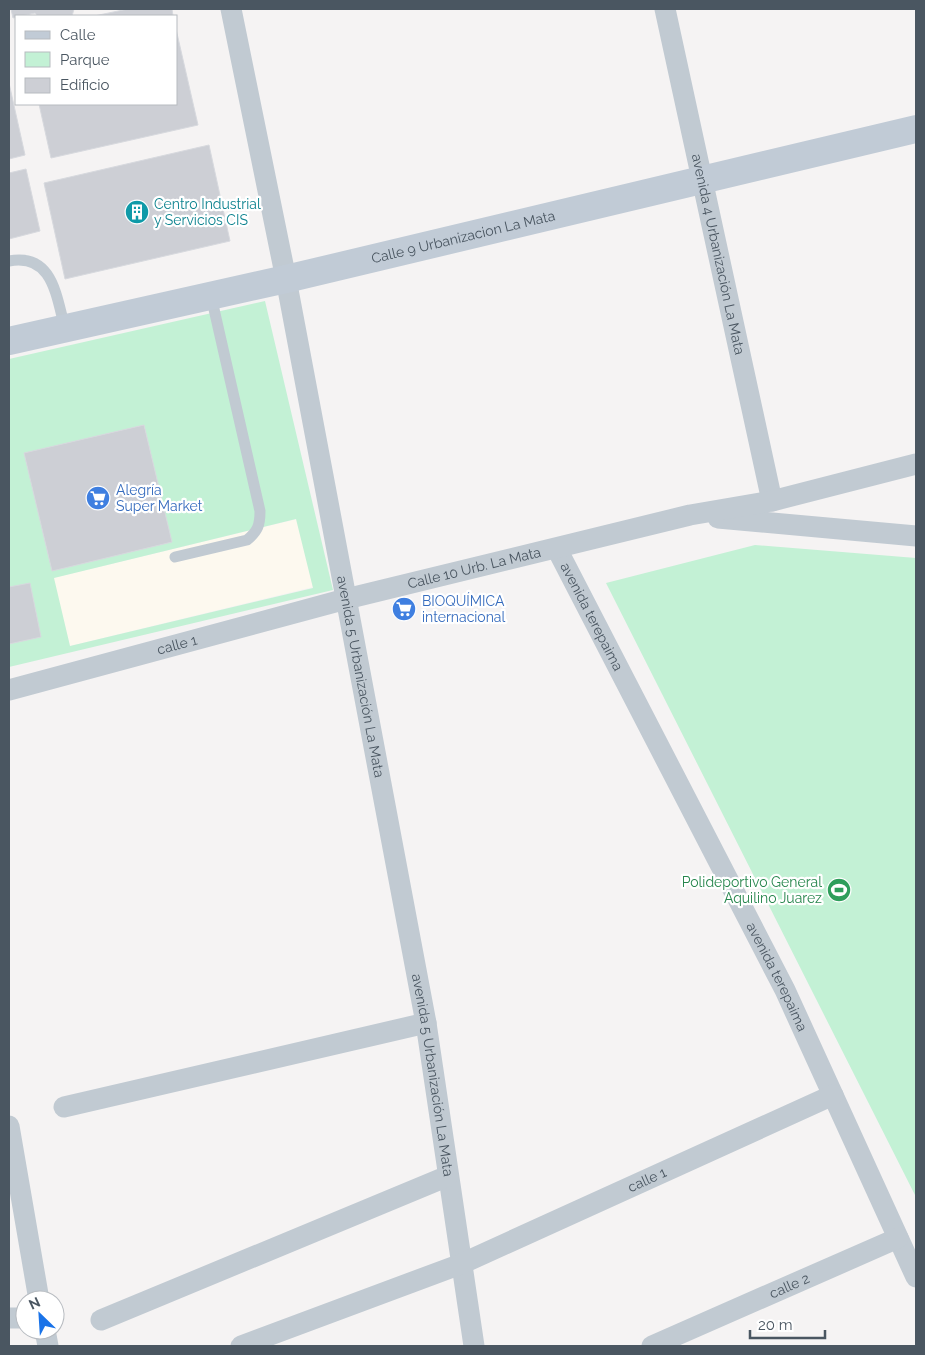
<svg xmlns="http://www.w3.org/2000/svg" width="925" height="1355" font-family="Raleway,sans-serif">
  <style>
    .commercial { fill: #fdf9ef }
    .green { fill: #c3f1d5; fill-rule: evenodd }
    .building { fill: #cdcfd5; stroke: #d7d9de }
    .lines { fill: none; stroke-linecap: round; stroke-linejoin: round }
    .lane { stroke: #c1cad2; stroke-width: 11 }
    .street { stroke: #c1cad2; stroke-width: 21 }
    .secondary { stroke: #c1cbd6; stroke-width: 28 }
    .labels { text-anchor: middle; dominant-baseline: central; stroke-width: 4.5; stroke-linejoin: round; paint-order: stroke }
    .culture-label { font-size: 14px; fill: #0d838f; stroke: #fff; text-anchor: start }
    .street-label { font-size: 14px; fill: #4a5661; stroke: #fff }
    .shop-label { font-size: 14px; fill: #366cbe; stroke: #fff; text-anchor: start }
    .leisure-label { font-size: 14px; fill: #27864d; stroke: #fff; text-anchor: end }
  </style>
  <rect width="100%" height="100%" fill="#f5f3f3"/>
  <path class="commercial" d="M297 519 313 587 70 646 53 578Z"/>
  <path class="green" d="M265 301 333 590 9 667V359ZM144 425 171 542 52 570 25 453ZM296 519 313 588 70 646 54 578Z
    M755 545 916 558V1197L606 583Z"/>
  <path class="building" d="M11 9H74L72 16H38L35 13 13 18Z
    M128 9H172L173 16H94Z
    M176 29 198 125 51 158 39 104H176Z
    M9 83 25 155 9 159Z
    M209 145 230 241 65 279 44 183Z
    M26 169 40 231 9 239V173Z
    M144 425 172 542 52 571 24 453Z
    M30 583 41 637 9 644V587Z"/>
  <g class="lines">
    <path class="lane" d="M9 261C53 253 56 296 65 328
      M175 557 247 540C258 531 260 525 260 511L211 296"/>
    <g class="street">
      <path id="s1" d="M231 9 286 279 426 1023 474 1346"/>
      <path id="s2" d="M665 9 772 501"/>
      <path d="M718 518 916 536"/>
      <path id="s3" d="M557 549 785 990 916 1277"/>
      <path id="s4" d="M9 690 346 599 690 515 772 501 916 464"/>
      <path d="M64 1107 426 1023"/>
      <path d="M9 1126 39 1300"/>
      <path d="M9 1318H25"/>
      <path d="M101 1320 448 1176"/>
      <path d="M45 1330 48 1346"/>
      <path id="s5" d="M241 1346 461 1264 833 1095"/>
      <path id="s6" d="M652 1346 898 1238"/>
    </g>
    <path class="secondary" id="s7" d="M9 341 286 279 916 129"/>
  </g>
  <defs>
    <g id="building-disc" transform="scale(1.25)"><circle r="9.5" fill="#0f9aa8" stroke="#fff"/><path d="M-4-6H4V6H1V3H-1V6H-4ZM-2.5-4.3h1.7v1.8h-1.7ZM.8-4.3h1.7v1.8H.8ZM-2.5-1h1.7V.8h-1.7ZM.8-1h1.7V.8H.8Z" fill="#fff"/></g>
    <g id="supermarket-disc" transform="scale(1.25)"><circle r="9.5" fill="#3f7fe0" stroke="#fff"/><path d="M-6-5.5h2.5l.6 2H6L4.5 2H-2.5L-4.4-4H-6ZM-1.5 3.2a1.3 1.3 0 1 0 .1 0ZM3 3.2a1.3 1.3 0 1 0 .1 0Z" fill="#fff"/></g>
    <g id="stadium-disc" transform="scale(1.25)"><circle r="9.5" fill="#2e9e5b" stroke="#fff"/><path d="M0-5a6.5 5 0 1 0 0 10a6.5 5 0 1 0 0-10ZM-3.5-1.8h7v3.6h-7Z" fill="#fff"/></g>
  </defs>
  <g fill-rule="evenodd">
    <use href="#building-disc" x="137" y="212"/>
    <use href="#supermarket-disc" x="98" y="498"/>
    <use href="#supermarket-disc" x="404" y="609"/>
    <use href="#stadium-disc" x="839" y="890"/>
  </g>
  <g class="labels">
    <g class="culture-label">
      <text x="154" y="204">Centro Industrial<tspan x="154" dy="16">y Servicios CIS</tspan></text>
    </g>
    <g class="street-label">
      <text stroke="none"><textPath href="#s7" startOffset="466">Calle 9 Urbanizacion La Mata</textPath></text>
      <text stroke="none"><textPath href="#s2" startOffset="251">avenida 4 Urbanización La Mata</textPath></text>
      <text stroke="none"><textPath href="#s4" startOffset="481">Calle 10 Urb. La Mata</textPath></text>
      <text stroke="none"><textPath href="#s3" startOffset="76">avenida terepaima</textPath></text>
      <text stroke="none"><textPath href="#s4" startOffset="174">calle 1</textPath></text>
      <text stroke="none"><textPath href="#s1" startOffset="680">avenida 5 Urbanización La Mata</textPath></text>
      <text stroke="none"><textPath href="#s3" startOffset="481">avenida terepaima</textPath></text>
      <text stroke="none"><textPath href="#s1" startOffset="1085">avenida 5 Urbanización La Mata</textPath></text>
      <text stroke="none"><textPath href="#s5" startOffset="439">calle 1</textPath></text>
      <text stroke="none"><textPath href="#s6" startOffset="150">calle 2</textPath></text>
    </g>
    <g class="shop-label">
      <text x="116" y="490">Alegría<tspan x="116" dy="16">Super Market</tspan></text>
      <text x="422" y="601">BIOQUÍMICA<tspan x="422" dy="16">internacional</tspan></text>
    </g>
    <g class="leisure-label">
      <text x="822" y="882">Polideportivo General<tspan x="822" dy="16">Aquilino Juarez</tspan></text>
    </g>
  </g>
  <rect width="925" height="1355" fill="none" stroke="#4a5661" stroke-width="20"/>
  <rect x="15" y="15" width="162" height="90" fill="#ffffff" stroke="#b7bbc0"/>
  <rect x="25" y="31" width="25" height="8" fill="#c1cbd6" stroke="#b7bbc0"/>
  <text x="60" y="40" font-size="15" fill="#4a5661">Calle</text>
  <rect x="25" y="52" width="25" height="15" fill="#c3f1d5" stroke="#b7bbc0"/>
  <text x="60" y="65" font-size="15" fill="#4a5661">Parque</text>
  <rect x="25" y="78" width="25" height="15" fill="#cdcfd5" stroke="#b7bbc0"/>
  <text x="60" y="90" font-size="15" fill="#4a5661">Edificio</text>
  <g transform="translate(40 1315) rotate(335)"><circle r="24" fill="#ffffff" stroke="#b7bbc0"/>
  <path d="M0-4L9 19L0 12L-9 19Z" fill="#1a73e8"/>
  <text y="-8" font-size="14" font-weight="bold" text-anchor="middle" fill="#4a5661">N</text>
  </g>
  <path d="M750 1330v8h75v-8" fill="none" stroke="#4a5661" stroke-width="2.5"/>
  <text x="758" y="1330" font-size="15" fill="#4a5661" stroke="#ffffff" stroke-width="4" paint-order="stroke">20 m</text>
</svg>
